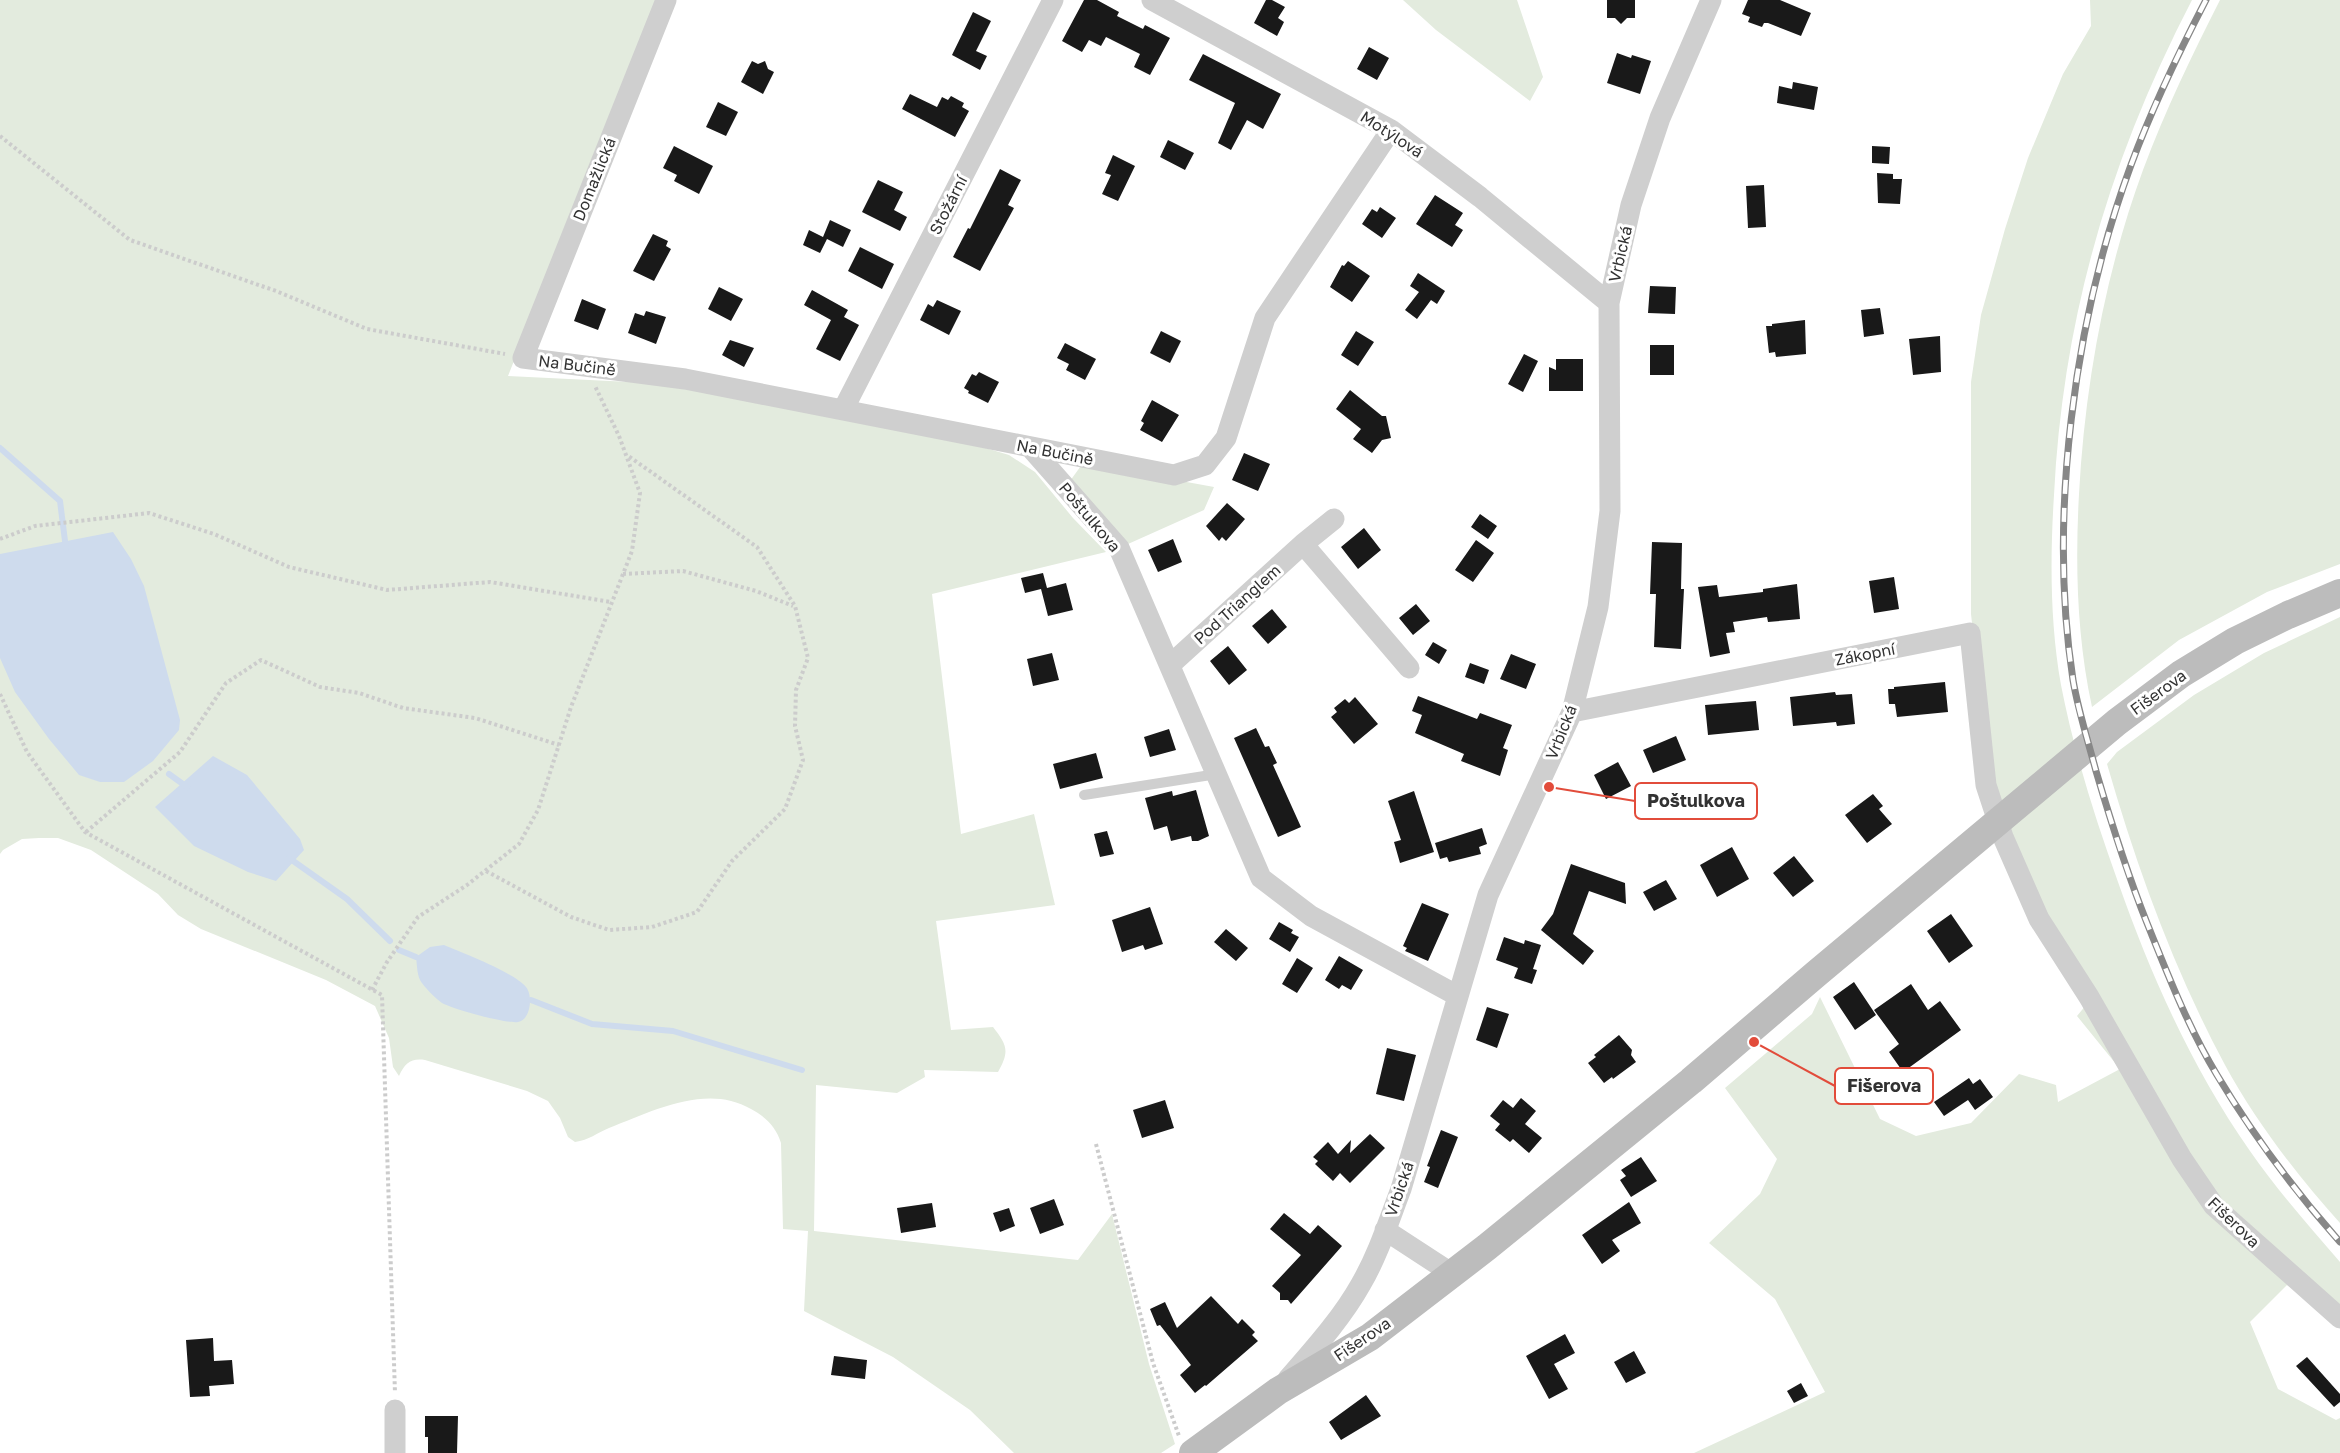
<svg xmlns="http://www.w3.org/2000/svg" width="2340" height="1453" font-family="'Golos Text',sans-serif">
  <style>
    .green { fill: #e3ebde }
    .water { fill: #cedbed }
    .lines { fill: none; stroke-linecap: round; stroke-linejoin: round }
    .stream { stroke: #cedbed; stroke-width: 6 }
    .building { fill: #191919 }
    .path { stroke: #ccc; stroke-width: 4; stroke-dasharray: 3 3; stroke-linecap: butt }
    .lane { stroke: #cfcfcf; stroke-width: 10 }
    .street { stroke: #cfcfcf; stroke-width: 21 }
    .secondary { stroke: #bcbcbc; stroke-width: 28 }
    .rail-casing { stroke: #878787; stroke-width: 7 }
    .rail { stroke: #fff; stroke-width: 4.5; stroke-dasharray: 14; stroke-linecap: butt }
    .labels { text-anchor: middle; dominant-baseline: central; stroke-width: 6; stroke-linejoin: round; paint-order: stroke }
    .street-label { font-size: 16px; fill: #323232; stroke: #fff }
    .leader { fill: none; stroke: #e24c3b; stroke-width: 2 }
    .callout-dot { fill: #e24c3b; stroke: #fff; stroke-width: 2 }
    .callout { fill: #fff; stroke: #e24c3b; stroke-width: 2 }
    .callout-label { font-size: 18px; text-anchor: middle; font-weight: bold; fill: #323232 }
  </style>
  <rect width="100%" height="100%" fill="#fff"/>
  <path class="green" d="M0 0H657L508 376 671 384 959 440 1009 455 1035 472 1073 518 1106 552 932 594 961 834 1034 814 1055 905 936 921 951 1030 993 1027C1007 1045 1010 1051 998 1072L924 1070 925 1077 897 1093 816 1085 814 1231 1078 1260 1112 1214 1149 1364 1175 1444 1161 1453H1014L970 1410 893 1357 804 1311 808 1231 783 1229 781 1143C776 1127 766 1117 751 1109 707 1083 652 1111 609 1128 597 1133 589 1140 575 1142L568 1137 560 1118 548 1101 527 1091 425 1060C411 1058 405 1063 399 1076L393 1067 389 1038 375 1006 326 980 201 929 178 915 158 894 91 850 58 838H39L22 839 3 850 0 854Z
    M1403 0H1517L1543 77 1530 101 1436 30Z
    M2090 0H2192C2110 158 2063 317 2054 495 2050 558 2050 623 2061 685 2074 752 2095 818 2118 882 2151 976 2192 1068 2250 1151 2277 1190 2309 1226 2340 1262V1320L2287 1285 2250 1322 2278 1389 2336 1420 2340 1418V1453H1694L1825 1392 1775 1299 1709 1243 1760 1194 1777 1159 1725 1088 1812 1014 1820 997 1880 1119 1916 1136 1971 1123 2019 1074 2056 1085 2058 1102 2120 1069 2077 1016 2096 993 2046 921 1990 784 1971 614V382L1981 315 2005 229 2028 158 2063 74 2091 26Z
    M2220 0H2340V564L2267 592 2179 640 2092 707C2077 637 2075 566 2079 494 2085 385 2105 273 2143 170 2165 111 2192 55 2220 0Z
    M1083 463 1214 487 1204 510 1128 544 1070 481Z
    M2340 617V1223C2297 1175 2256 1122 2225 1065 2174 970 2137 868 2107 764L2117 752 2194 695 2264 653Z"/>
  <path class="water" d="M113 532 131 559 144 586 180 720 179 730 153 761 124 782H100L79 775 49 739 15 692 0 658V554Z
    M213 756 247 775 300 839 304 850 276 881 248 872 194 846 155 807Z
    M444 945C463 953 513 972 526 987 533 995 531 1020 518 1022 506 1024 453 1009 442 1003 436 999 423 986 420 980 417 974 417 964 416 957L430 947Z"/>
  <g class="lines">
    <path class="stream" d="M0 448 60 501 66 549
      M169 774 187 787
      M289 858 347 899 390 941
      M399 950 416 957
      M531 1000 592 1024 673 1031 802 1070"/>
  </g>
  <path class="building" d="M1084 0H1097L1119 12 1117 16 1143 29 1145 25 1170 38 1150 75 1134 67 1140 54 1106 37 1101 46 1089 40 1082 52 1062 41Z
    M1266 0H1272L1285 7 1278 18 1284 22 1277 36 1254 23Z
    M1607 0H1635V18H1627L1621 24 1615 18H1607Z
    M1748 0H1780L1811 13 1801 36 1768 23H1764L1762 27 1748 22 1750 17 1742 14Z
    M973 12 991 21 976 51 987 56 980 70 952 55Z
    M1369 47 1389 58 1377 80 1357 69Z
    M1617 53 1631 58 1632 55 1651 61 1640 94 1607 83Z
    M1203 54 1281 94 1263 129 1247 120 1231 150 1218 143 1235 103 1189 80Z
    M752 61 758 64 765 61 768 69 774 72 763 94 741 82Z
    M1793 82 1818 87 1814 110 1777 103 1779 86 1792 89Z
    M910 94 937 107 942 97 948 100 951 96 964 103 962 107 969 111 955 137 902 109Z
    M718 102 738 112 726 136 706 127Z
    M1168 140 1194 153 1185 170 1160 157Z
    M674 146 713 166 699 194 674 181 677 175 663 168Z
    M1872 146 1890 147 1889 164 1872 163Z
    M1113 155 1135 166 1118 201 1102 194 1111 175 1105 173Z
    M1000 169 1021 180 1008 205 1014 208 980 271 953 257 968 228 970 229Z
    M1877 173 1893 174V179H1902L1900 204 1878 203Z
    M878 180 903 192 894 210 907 217 900 231 862 212Z
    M1764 185 1766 227 1748 228 1746 186Z
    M1435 195 1463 213 1455 225 1463 230 1452 247 1416 224Z
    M1380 207 1396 218 1382 238 1362 224 1372 209 1377 212Z
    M830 220 851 230 843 247 827 239 820 253 803 245 809 230 823 237Z
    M653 234 668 241 666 246 671 249 654 281 633 271Z
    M860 247 894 264 882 289 848 271Z
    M1348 261 1370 276 1352 302 1330 287 1342 265 1344 266Z
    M1418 273 1445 291 1437 304 1431 300 1417 319 1405 310 1419 292 1410 286Z
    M1650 286 1676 287 1675 314 1648 313Z
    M719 287 743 299 731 321 708 309Z
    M812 290 848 310 844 317 859 325 840 361 816 349 831 320 804 305Z
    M582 299 606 309 598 330 574 321Z
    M937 300 961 311 949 335 920 320 928 304 933 307Z
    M1880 308 1884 334 1864 337 1861 310Z
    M646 311 666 317 656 344 628 333 635 313 644 316Z
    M1805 320 1806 354 1776 357 1775 352 1769 353 1766 326H1772V324Z
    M1161 331 1181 341 1170 363 1150 353Z
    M1356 331 1374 342 1358 366 1341 355Z
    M1940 336 1941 372 1913 375 1909 339Z
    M730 340 754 348 744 367 722 355Z
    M1065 343 1096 359 1085 380 1066 370 1069 364 1057 358Z
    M1650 345H1674V375H1650Z
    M1524 354 1538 361 1523 392 1508 384Z
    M1556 359H1583V391H1549V367L1556 370Z
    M979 372 999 382 988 403 968 393 969 391 964 388 972 374 976 376Z
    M1350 390 1382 416H1386L1391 438 1382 440 1372 453 1353 439 1361 429 1336 409Z
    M1152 400 1179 415 1162 442 1140 430 1144 423 1141 421Z
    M1244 453 1270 464 1258 491 1232 480Z
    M1227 503 1245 519 1226 541 1222 537 1219 541 1206 526Z
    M1480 514 1497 526 1488 539 1471 527Z
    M1364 528 1381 550 1358 569 1341 547Z
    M1173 539 1182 562 1158 572 1148 550Z
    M1476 540 1494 553 1473 582 1455 570Z
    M1652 542 1682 543 1681 589H1684L1681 649 1654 647 1656 594H1650Z
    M1043 573 1047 588 1066 583 1073 610 1048 616 1041 589 1025 593 1021 578Z
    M1894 577 1899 609 1874 613 1869 581Z
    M1797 584 1800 619 1768 622 1767 617 1733 622 1735 632 1726 633 1730 653 1710 657 1698 587 1717 585 1719 597 1763 592V589Z
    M1416 604 1430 621 1413 635 1399 618Z
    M1272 609 1287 627 1268 644 1252 626Z
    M1433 642 1447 650 1439 664 1425 655Z
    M1228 646 1247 670 1229 685 1210 661Z
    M1052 653 1059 680 1033 686 1027 659Z
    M1511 654 1536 664 1526 689 1500 679Z
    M1470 663 1489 670 1484 684 1465 677Z
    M1945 682 1948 712 1897 717 1895 704H1889L1888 689H1894V687Z
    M1835 692 1836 695 1852 694 1855 724 1837 726 1836 722 1793 726 1790 697Z
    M1418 696 1477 719 1480 713 1512 725 1503 748 1508 750 1500 776 1461 761 1464 754 1415 733 1422 715 1412 711Z
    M1355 697 1378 724 1354 744 1331 717 1337 712 1334 708 1345 699 1349 703Z
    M1756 701 1759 730 1708 735 1705 705Z
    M1256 728 1265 747 1269 746 1277 763 1273 765 1301 827 1278 837 1234 738Z
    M1169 729 1176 750 1150 757 1144 737Z
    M1676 736 1686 760 1653 773 1643 750Z
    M1096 753 1103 778 1060 789 1053 764Z
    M1618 762 1631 786 1606 799 1594 775Z
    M1196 790 1209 836 1198 841H1192L1191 836 1171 841 1167 826 1154 830 1145 798 1172 791 1173 796Z
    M1414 791 1434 852 1400 863 1394 842 1401 840 1388 801Z
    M1873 794 1883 806 1879 809 1892 824 1867 843 1845 815Z
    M1482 828 1487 844 1479 847 1481 854 1449 862 1447 857 1440 859 1435 843Z
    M1107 831 1114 854 1100 857 1094 834Z
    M1732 847 1749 879 1717 897 1700 865Z
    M1794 856 1814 881 1793 897 1773 873Z
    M1571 864 1625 883 1626 904 1589 891 1573 934 1594 951 1583 965 1541 930 1553 914Z
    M1666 880 1677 899 1654 911 1643 892Z
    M1422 903 1449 914 1428 961 1405 951 1407 948 1403 946Z
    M1150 907 1163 944 1145 950 1143 945 1122 952 1112 920Z
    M1951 914 1973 946 1949 963 1927 931Z
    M1279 922 1293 930 1291 933 1299 937 1290 952 1269 939Z
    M1226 929 1248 948 1236 961 1214 942Z
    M1504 937 1524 944 1525 940 1541 945 1533 969 1537 970 1532 984 1514 978 1518 968 1496 960Z
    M1339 956 1363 970 1351 990 1342 985 1339 989 1325 980Z
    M1297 958 1313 968 1297 993 1282 984Z
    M1854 982 1876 1015 1855 1030 1833 997Z
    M1911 984 1928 1010 1940 1001 1961 1030 1903 1072 1889 1052 1899 1044 1874 1010Z
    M1487 1007 1509 1014 1497 1048 1476 1040Z
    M1619 1035 1632 1050 1631 1055 1636 1062 1613 1079 1612 1077 1604 1083 1588 1063 1596 1057 1594 1055Z
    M1387 1048 1416 1055 1404 1101 1376 1094Z
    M1969 1078 1973 1084 1980 1079 1993 1097 1975 1110 1968 1100 1944 1116 1934 1102Z
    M1521 1098 1536 1111 1525 1124 1542 1138 1529 1153 1513 1139 1510 1142 1495 1130 1500 1124 1490 1116 1503 1100 1513 1108Z
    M1165 1100 1174 1128 1142 1138 1133 1110Z
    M1441 1130 1458 1137 1438 1188 1424 1182 1430 1167 1427 1166Z
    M1370 1134 1385 1148 1350 1183 1340 1173 1333 1181 1315 1164 1318 1161 1313 1157 1328 1142 1338 1154 1351 1140 1350 1153Z
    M1641 1157 1657 1181 1631 1197 1620 1180 1626 1176 1621 1170Z
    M1054 1199 1064 1225 1040 1234 1030 1208Z
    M1629 1202 1641 1223 1612 1240 1620 1251 1602 1264 1582 1235Z
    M932 1203 936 1227 901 1233 897 1208Z
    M1009 1208 1015 1226 1000 1232 993 1213Z
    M1284 1213 1310 1234 1318 1225 1342 1246 1291 1304 1288 1300H1280V1293L1272 1286 1301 1255 1270 1229Z
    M1211 1296 1238 1324 1242 1319 1255 1332 1252 1335 1258 1341 1206 1386 1205 1385 1195 1393 1180 1375 1191 1365 1160 1325 1157 1326 1150 1309 1165 1302 1177 1328Z
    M1565 1334 1575 1353 1554 1364 1568 1389 1549 1399 1526 1356Z
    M213 1338 214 1361 232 1360 234 1384 209 1386 210 1396 190 1397 186 1340Z
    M1634 1351 1646 1373 1626 1383 1614 1362Z
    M834 1356 867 1360 865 1379 831 1375Z
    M2307 1357 2340 1394V1402L2334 1407 2296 1366Z
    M1801 1383 1808 1396 1794 1403 1787 1391Z
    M1366 1395 1381 1416 1341 1440 1329 1422Z
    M425 1416H458L457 1453H428V1437H425Z"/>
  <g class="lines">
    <path class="path" d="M0 136 130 240 276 291 367 329 505 354
      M0 539 35 526 149 513 214 534 289 567 387 590 490 582 611 602
      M623 574 683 571 756 591 793 606
      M0 694 27 752 85 832 382 995 395 1393
      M86 832 180 752 226 683 261 660 320 687 359 693 403 708 475 718 559 745
      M486 871 571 917 609 930 652 927 697 912 732 861 785 809 803 760 795 726 796 690 808 658 795 606 757 547 627 455
      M372 990 387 962 418 917 467 885 519 844 538 810 571 707 632 551 640 493 619 436 595 386
      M1096 1144 1153 1363 1179 1436"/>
    <path class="lane" d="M1084 795 1217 774"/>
    <path class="street" d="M666 0 523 358 685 379 1174 475 1205 465 1226 438 1265 318 1391 130
      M1152 0 1391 130 1480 197 1609 303
      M843 410 1053 0
      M1030 447 1119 548 1261 878 1311 916 1458 996
      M1303 544 1334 519
      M1170 665 1303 544 1409 668
      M1572 712 1970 633 1986 785 2003 837 2039 919 2089 997 2182 1159 2214 1206 2340 1318
      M1385 1230 1451 1273
      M1288 1379C1314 1349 1342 1318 1361 1284 1378 1255 1389 1220 1401 1189L1488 895 1572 712 1598 607 1610 511 1609 303 1631 205 1660 118 1711 0
      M395 1453V1410"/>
    <path class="secondary" d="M1193 1453 1278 1391 1370 1337 1487 1247 1691 1081 1816 974 2117 722 2181 674 2235 641 2288 615 2340 593"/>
    <g class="rail-casing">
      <path id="rail" d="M2206 0C2178 54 2152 108 2131 165 2074 319 2048 517 2073 680 2078 710 2088 741 2096 771 2111 822 2127 873 2147 923 2168 975 2188 1027 2217 1075 2253 1135 2294 1190 2340 1242"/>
    </g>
    <use href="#rail" class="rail"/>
  </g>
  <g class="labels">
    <g class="street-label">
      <text transform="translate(1392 134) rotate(33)">Motýlová</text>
      <text transform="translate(594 179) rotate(-68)">Domažlická</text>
      <text transform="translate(948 205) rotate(-63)">Stožární</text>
      <text transform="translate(1620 254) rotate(-77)">Vrbická</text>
      <text transform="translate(577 365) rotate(7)">Na Bučině</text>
      <text transform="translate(1055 452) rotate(11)">Na Bučině</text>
      <text transform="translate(1090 517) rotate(50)">Poštulkova</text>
      <text transform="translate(1237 604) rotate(-42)">Pod Trianglem</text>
      <text transform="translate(1865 654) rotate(-11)">Zákopní</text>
      <text transform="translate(2158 692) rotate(-36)">Fišerova</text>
      <text transform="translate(1561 732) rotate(-68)">Vrbická</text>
      <text transform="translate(1399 1189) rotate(-71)">Vrbická</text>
      <text transform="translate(2234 1222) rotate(44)">Fišerova</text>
      <text transform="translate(1362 1339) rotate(-34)">Fišerova</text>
    </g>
  </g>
  <path class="leader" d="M1549 787L1635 801M1754 1042L1835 1086"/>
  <g class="callout-dot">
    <circle cx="1549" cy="787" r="6"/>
    <circle cx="1754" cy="1042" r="6"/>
  </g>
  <g class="callout">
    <rect x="1635" y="783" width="122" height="36" rx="6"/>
    <rect x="1835" y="1068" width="98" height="36" rx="6"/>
  </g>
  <g class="callout-label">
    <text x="1696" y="807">Poštulkova</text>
    <text x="1884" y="1092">Fišerova</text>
  </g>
</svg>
